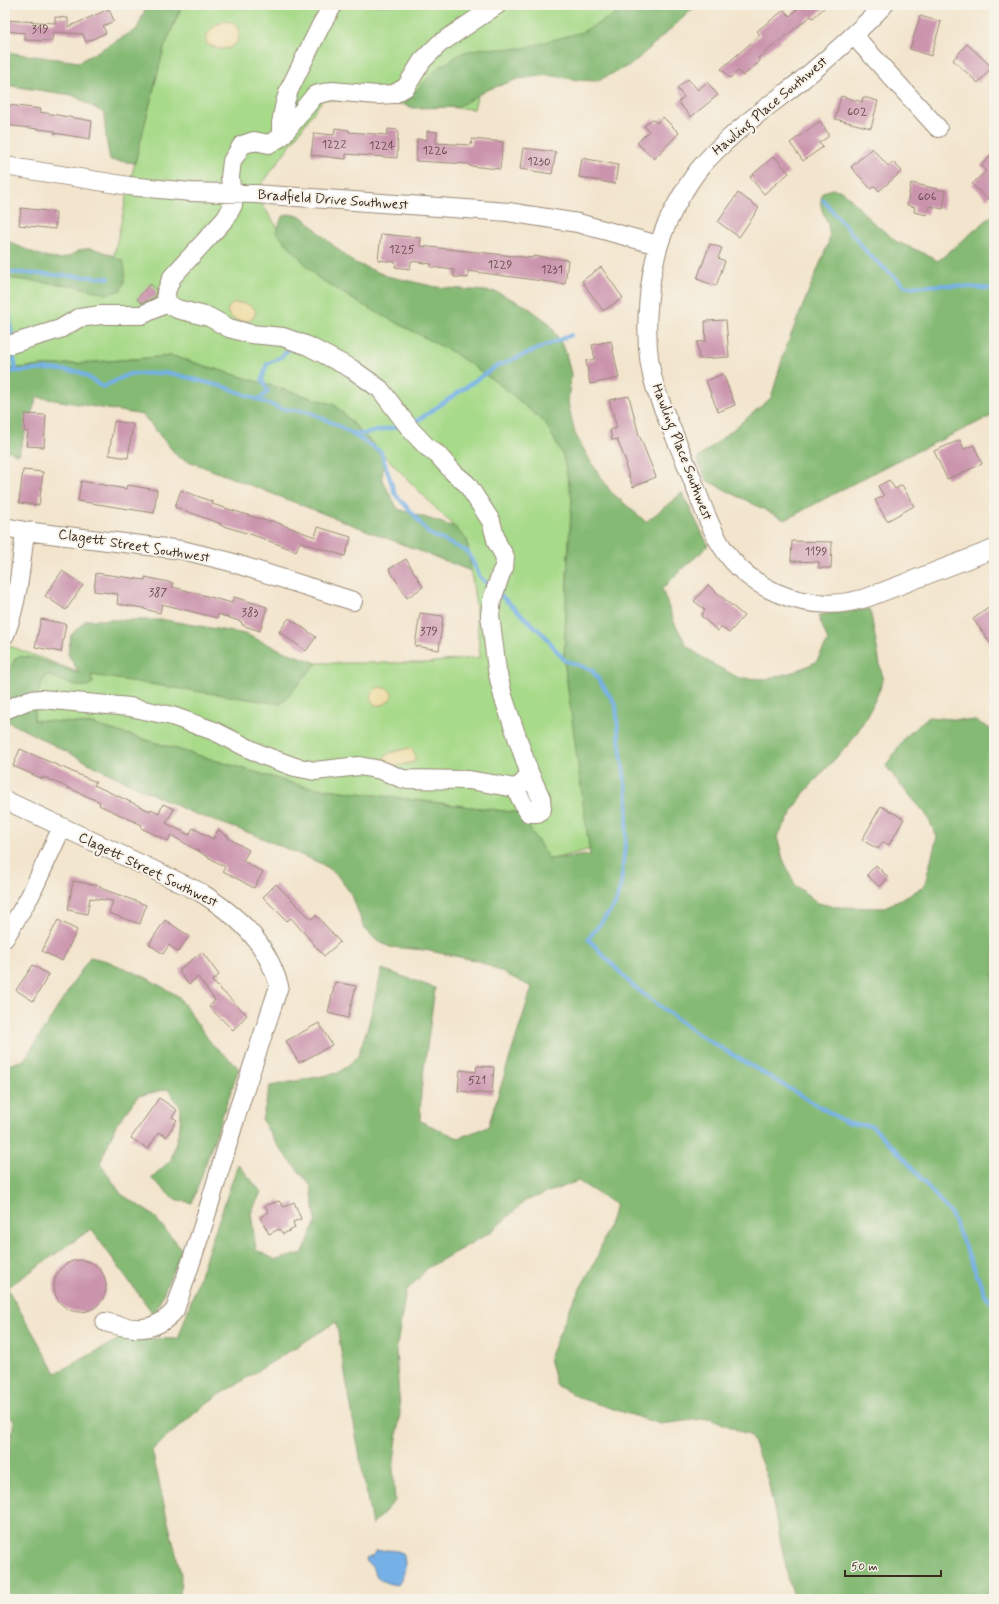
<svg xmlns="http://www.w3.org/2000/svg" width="999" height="1604" font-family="Mynerve,sans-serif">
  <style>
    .green { fill: #a7da89; stroke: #718254 }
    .forest { fill: #85ba75; stroke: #60724a }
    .sand { fill: #eeda9e; stroke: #94825e }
    .water { fill: #75b0e6; stroke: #586d82 }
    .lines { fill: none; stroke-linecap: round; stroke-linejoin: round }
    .stream { stroke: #75b0e6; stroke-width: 4 }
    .building { fill: #cb94ad }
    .minor-casing { stroke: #978876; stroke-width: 20 }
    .minor { stroke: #fff; stroke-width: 18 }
    .labels { text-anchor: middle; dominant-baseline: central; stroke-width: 4; stroke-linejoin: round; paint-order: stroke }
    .number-label { font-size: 12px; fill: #5f4442 }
    .street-label { font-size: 14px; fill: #3b2a1e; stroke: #f7f3e8 }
  </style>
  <rect width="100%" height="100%" fill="#f7f3e8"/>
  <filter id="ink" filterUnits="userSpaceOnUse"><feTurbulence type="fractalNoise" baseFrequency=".025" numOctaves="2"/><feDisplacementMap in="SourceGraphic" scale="8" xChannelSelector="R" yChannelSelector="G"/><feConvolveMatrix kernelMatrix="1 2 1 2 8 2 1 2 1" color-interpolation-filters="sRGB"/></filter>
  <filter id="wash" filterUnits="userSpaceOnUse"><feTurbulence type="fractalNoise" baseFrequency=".012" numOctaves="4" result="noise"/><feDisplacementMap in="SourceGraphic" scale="16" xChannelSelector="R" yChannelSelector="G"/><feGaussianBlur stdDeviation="0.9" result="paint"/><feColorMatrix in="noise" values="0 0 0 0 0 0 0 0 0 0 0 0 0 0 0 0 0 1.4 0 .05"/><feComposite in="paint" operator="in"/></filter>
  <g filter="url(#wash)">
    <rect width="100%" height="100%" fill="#f3e5cd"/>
    <path class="green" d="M182 5H645L582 40 484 69 474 109 323 99 255 194 294 252 351 294 427 317 561 423 596 523 568 555 564 660 592 849 549 860 520 813 302 786 92 724 34 721 5 708V644L80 673 281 704 317 663H426L480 657 475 600 467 540 335 405 172 356 5 369V272L109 278 129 186 164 48Z"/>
    <path class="forest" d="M147 5H182L164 48 135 163 110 160 106 137 104 113 72 95 5 85V52L79 62 137 29Z
      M633 5H697L632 64 597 81 578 80 548 75 518 79 487 90 457 107 413 108 403 104 439 67 464 52 484 48 501 49 524 48 582 32Z
      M832 189 839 190 847 195 868 218 897 242 919 251 938 261 994 214V415L890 464 785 520 706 480 697 459 771 398 786 347 828 244C829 240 830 235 829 231 828 215 816 210 823 192Z
      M289 214 303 217 327 240 353 262 387 276 436 287 497 292 526 306 549 323 565 350 571 374 568 403 575 434 592 464 611 492 646 522 682 493 708 545 703 551 685 566 662 589 674 622 687 646 709 662 739 678 768 679 796 671 816 662 828 641 818 615 870 609 883 682 869 713 853 739 804 793 777 837 783 859 795 885 818 903 836 907 883 908 924 887 937 837 926 814 902 787 886 766 905 737 928 717 976 721 994 731V1599H795L789 1582 768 1480 751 1436 710 1418 660 1424 582 1399 556 1385 549 1358 573 1301 597 1258 616 1205 578 1181 525 1201 491 1232 429 1267 406 1291 396 1351 400 1413 393 1470 395 1501 372 1525 336 1322 208 1402 152 1450 166 1514 181 1574 180 1599H5V1461L8 1458 14 1421 5 1411V1066L24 1060 90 957 107 961 145 977 178 996 211 1043 239 1068 192 1203 174 1199 151 1178 171 1160 180 1127 181 1108 168 1089 138 1096 116 1125 100 1163 121 1194 153 1215 182 1250 154 1315 91 1229 7 1288 56 1373 121 1338 178 1339 238 1164 261 1192 251 1213 256 1250 276 1260 303 1253 316 1222 311 1186 277 1145 262 1120 270 1086 338 1073 357 1058 369 1023 382 969 435 988 421 1090 420 1121 458 1138 488 1127 532 987 479 961 425 950 390 947 376 940 364 928 352 895 337 875 322 864 255 835 190 812 102 770 5 720V679L16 657C30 653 63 670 79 673L68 654 71 635 86 620H165L245 634 283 651 317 663 281 704 91 675 93 683C80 692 64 681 51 676H46C37 688 35 706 34 720L92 724 302 786 520 813 549 859 590 855 564 660 568 555 572 499 563 456 546 424 503 387 454 353 357 302 317 277 276 232 282 217Z
      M5 240C22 247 38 257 57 259 67 260 76 250 85 249 98 247 112 256 123 261 126 272 126 280 121 290L107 294 75 286 6 278Z
      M172 356 335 405 384 456 382 480 398 509 455 527 467 540 471 571 178 457 143 415 37 397 18 455 5 449V369Z"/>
    <path class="sand" d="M225 21C252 24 237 64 206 43 205 32 215 24 225 21Z
      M234 303C244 303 250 303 256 311 255 314 254 317 252 319 243 326 215 315 234 303Z
      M380 687C386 688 390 689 393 695 389 703 380 709 372 703 370 695 373 689 380 687Z
      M409 748C415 750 416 757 414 762L393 767 384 762V758L389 753Z"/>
    <path class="water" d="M388 1550 397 1551 403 1553C407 1565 405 1575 398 1585 389 1584 379 1582 375 1573 372 1568 373 1566 367 1563L366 1559 373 1556 375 1551Z"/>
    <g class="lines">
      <path class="stream" d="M823 200 854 236 868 254 906 287 944 285 994 289
        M5 272 109 278
        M5 304 9 311 12 339
        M13 352 16 371
        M5 372 52 369 80 372 103 387 129 374 170 373 228 388 282 409 307 411 339 426 381 452 395 494 414 515 428 533 468 552 480 577 491 587
        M259 399 268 392 262 379 267 364 281 357 292 346
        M411 423 417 421 495 367 571 335
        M352 433 363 434 401 426
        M499 594 545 636 564 660 592 670 616 705 618 731 628 802 626 835 621 885 615 905 588 939 633 986 696 1033 847 1123 872 1126 903 1157 951 1214 985 1294 994 1306"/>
    </g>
    <g id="blocks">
      <path class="building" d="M801 5H827L813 18 811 16 758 58 760 61 743 76 738 71 730 78 721 69 760 35 757 31 784 10 790 16Z
        M109 9 114 21 103 26 106 33 86 42 83 34 53 32 52 41 25 40V33L5 31V20L55 23V17L68 18V27Z
        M920 16 941 22 931 56 910 49Z
        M967 44 992 67 978 83 953 60Z
        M688 79 698 90 707 82 718 95 691 117 678 102 684 97 677 88Z
        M841 96 862 102 863 97 878 101 871 128 835 119Z
        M8 105 41 109 40 112 92 121 90 139 54 133 55 131 5 125Z
        M663 117 679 133 654 159 637 143 649 131 644 126 652 119 657 123Z
        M820 121 828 133V137L819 143 823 147 803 161 790 143Z
        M335 128 349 130V132L387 135 388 129 398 130 397 158 346 154V159L311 155 314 133 334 135Z
        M427 131 437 132 436 143 471 145 472 139 503 142 500 169 469 166V164L416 161 417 139 427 140Z
        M523 148 556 152 552 174 520 169Z
        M872 148 888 166 893 162 902 171 879 191 875 186 871 189 851 167Z
        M994 153V193L987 199 972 184 986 171 981 165Z
        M774 156 789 173 764 194 750 177Z
        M582 158 618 165 615 184 579 177Z
        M911 183 946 191 943 209 929 206 927 215 914 212 915 207 907 205Z
        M738 193 759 208 739 237 718 222Z
        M21 208 56 212 55 229 19 225Z
        M381 234 421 238 420 246 533 258V256L568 260 565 284 468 271V278L454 277V270L431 267V264L411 261 410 269 395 267 396 262 378 260Z
        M710 244 722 248 718 258 725 261 716 286 697 279Z
        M601 267 623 298 603 311 582 281Z
        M150 284 156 289V297L142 303 137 299Z
        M726 320 729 357 699 359 697 342 706 341 705 321Z
        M611 341 619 378 590 384 586 361 595 359 592 345Z
        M723 374 735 405 718 412 706 381Z
        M629 396 639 435 656 477 633 487 625 465 627 464 617 439 612 440 610 430 617 428 609 400Z
        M25 414 46 415 44 447 26 446 28 432 24 431Z
        M114 421 133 424 128 458 109 455Z
        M960 440 964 449 974 445 982 464 947 479 934 451Z
        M23 470 43 472 39 505 19 503Z
        M889 480 895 489 902 485 914 506 887 521 875 500 884 496 878 486Z
        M81 481 126 489 127 485 157 490 154 513 78 501Z
        M181 490 213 502 212 504 270 522V520L315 537 318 527 351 537 345 556 300 542 296 551 253 535 220 525 221 524 175 507Z
        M792 541 832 542 831 568H819V562L791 561Z
        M406 559 423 587 407 598 389 569Z
        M62 571 83 585 66 610 45 596Z
        M96 573 145 580V577L173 583V587L232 603 234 597 267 607 260 631 242 625V622L218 614 217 618 162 604 160 613 144 609V608L117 604 118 594 94 591Z
        M708 585 744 616 729 633 721 627 718 631 701 616 705 610 694 601Z
        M994 604V648L973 619Z
        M420 613 443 616 439 650 415 646Z
        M289 618 316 637 306 651 279 632Z
        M41 619 66 624 61 652 35 647Z
        M20 749 96 782 94 785 150 811 151 809 159 813 163 804 174 809 166 823 189 835 193 828 213 839 218 830 229 837 228 838 249 850 243 861 263 872 254 888 223 871 225 867 171 835 168 841 141 828 142 825 99 805 100 802 44 777 43 779 13 766Z
        M881 806 904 819 889 845 883 842 878 849 862 840Z
        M876 865 888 877 880 887 867 875Z
        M73 881 101 886 100 888 146 905 140 924 109 913 113 901 90 898 87 914 68 910Z
        M276 884 311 919 316 915 340 942 324 956 291 918 287 921 263 897Z
        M58 920 77 930 62 961 42 951Z
        M165 920 189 936 178 952 169 945 163 954 149 944Z
        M202 952 219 975 212 981 247 1015 233 1030 209 1007 215 1000 198 977 189 984 180 973V969Z
        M33 965 49 975 33 1001 16 990Z
        M335 982 356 986 348 1018 328 1013Z
        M319 1023 332 1045 299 1063 286 1041Z
        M477 1066 494 1067 492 1094 458 1091 460 1070 476 1072Z
        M159 1098 177 1110 172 1117 177 1120 166 1137 159 1132 148 1149 131 1138Z
        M279 1201 284 1207 294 1202 301 1219 293 1222 295 1228 283 1234 279 1229 269 1234 260 1217 269 1212 265 1206Z
        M54 1286a26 26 0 1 1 52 0a26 26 0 1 1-52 0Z"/>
    </g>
  </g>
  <g filter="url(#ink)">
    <use href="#blocks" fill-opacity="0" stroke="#978876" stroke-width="1"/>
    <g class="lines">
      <g class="minor-casing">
        <path id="minor" d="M884 5C858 32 831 56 802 80 770 105 736 129 708 159 692 175 680 197 670 217 647 263 640 341 656 390 665 415 677 441 687 466 698 492 706 521 721 545 747 588 800 610 849 602 855 601 862 599 869 597L994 549
          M854 36 938 128
          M281 137V123L285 102 289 90 321 25 333 5
          M5 166 129 186 191 192 255 194 508 212 578 223 658 245
          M5 346 60 329 79 318 101 315H142L167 303
          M5 527 25 531 182 550 227 561 353 601
          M5 635C18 602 21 567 25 531
          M5 710 29 700 41 699 130 707 172 716 214 731 262 755 295 767 315 771 359 766 381 770 403 779 469 780 515 788C522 785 527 780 529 772L503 696 497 670 490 615 492 600 501 573 504 568 505 557 497 543 491 521 467 484 454 473 437 454 427 447 411 430 380 389 352 369 308 346 283 337 251 334 229 328 209 317 177 309 167 303 166 292 172 277 226 218 233 205 230 177 232 161 242 145 254 141 269 144 281 137 315 95 332 91 377 95 394 94 406 87 422 61 439 44 497 5
          M515 788C520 796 523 806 529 813H538L542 809 541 798 529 772
          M5 800 200 892C239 917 266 941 279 986L237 1113 202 1229 175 1310C155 1334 132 1330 105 1322
          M5 938 30 896 62 827"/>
      </g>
      <use href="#minor" class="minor"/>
    </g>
  </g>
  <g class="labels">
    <g class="number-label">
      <text x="40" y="30">319</text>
      <text x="857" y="112">602</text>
      <text x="334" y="145">1222</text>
      <text x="382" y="146">1224</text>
      <text x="435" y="151">1226</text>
      <text x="539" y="162">1230</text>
      <text x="927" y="197">606</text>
      <text x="402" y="250">1225</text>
      <text x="500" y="265">1229</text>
      <text x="552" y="270">1231</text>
      <text x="816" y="552">1199</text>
      <text x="158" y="593">387</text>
      <text x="250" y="613">383</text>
      <text x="429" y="632">379</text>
      <text x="477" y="1081">521</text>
    </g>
    <g class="street-label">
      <text transform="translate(770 106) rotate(-40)">Hawling Place Southwest</text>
      <text transform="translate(333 200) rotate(4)">Bradfield Drive Southwest</text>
      <text transform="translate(682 452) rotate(69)">Hawling Place Southwest</text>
      <text transform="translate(134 546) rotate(9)">Clagett Street Southwest</text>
      <text transform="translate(148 870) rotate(26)">Clagett Street Southwest</text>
    </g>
  </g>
  <rect width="999" height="1604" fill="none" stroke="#f7f3e8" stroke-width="20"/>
  <path d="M845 1570v6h96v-6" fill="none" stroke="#3b2a1e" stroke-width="2"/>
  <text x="851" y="1570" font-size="12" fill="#3b2a1e" stroke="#f7f3e8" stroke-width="3" paint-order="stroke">50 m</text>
</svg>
